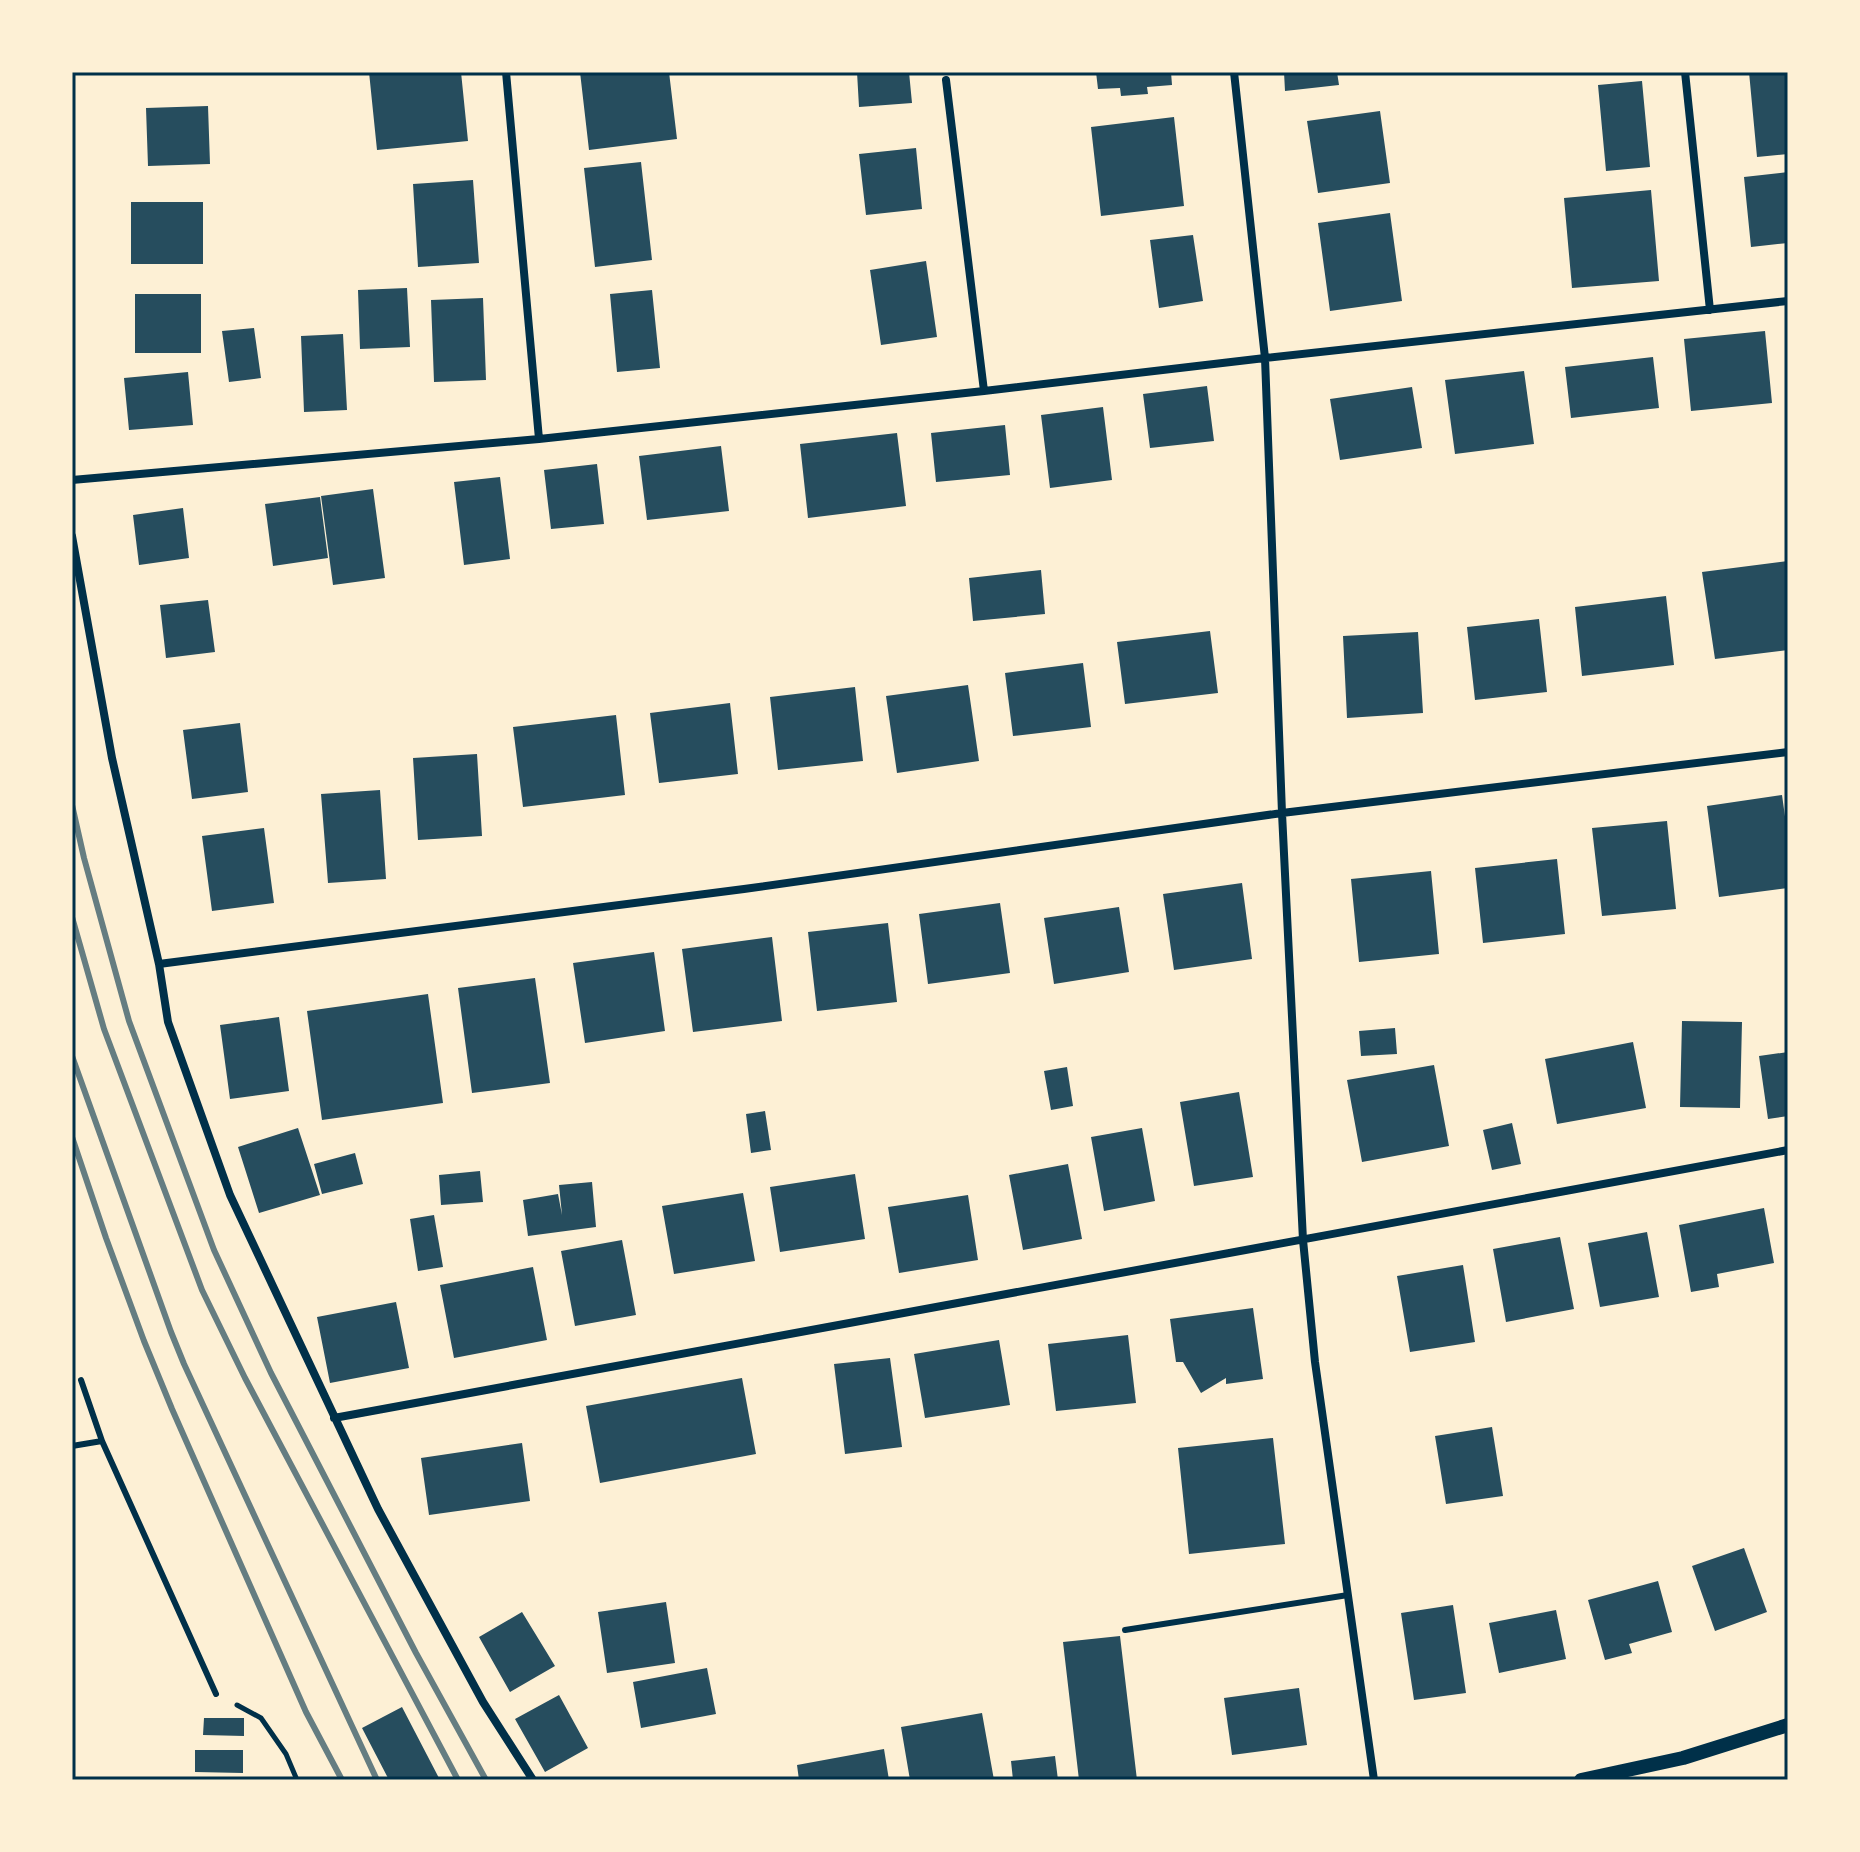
<svg xmlns="http://www.w3.org/2000/svg" width="1860" height="1852" font-family="'Roboto Condensed',sans-serif">
  <style>
    .building { fill: #264d5e }
    .lines { fill: none; stroke-linecap: round; stroke-linejoin: round }
    .path { stroke: #003049; stroke-width: 5 }
    .service { stroke: #003049; stroke-width: 6 }
    .minor { stroke: #003049; stroke-width: 8 }
    .tertiary { stroke: #003049; stroke-width: 14 }
    .rail { stroke: #657d81; stroke-width: 6 }
    .neatline { fill: none; stroke: #003049; stroke-width: 3 }
  </style>
  <rect width="100%" height="100%" fill="#fdf0d5"/>
  <path class="building" d="M369 72H461L468 141 377 150Z
    M580 72H669L677 139 589 150Z
    M857 72H909L912 103 859 107Z
    M1096 72H1171L1172 85 1147 87 1148 94 1121 96 1120 88 1098 89Z
    M1284 72H1337L1339 85 1285 91Z
    M1749 72H1788V154L1757 157Z
    M1642 81 1650 167 1606 171 1598 85Z
    M208 106 210 164 148 166 146 108Z
    M1380 111 1390 183 1318 193 1307 121Z
    M1174 117 1184 206 1101 216 1091 127Z
    M916 148 922 209 866 215 859 154Z
    M641 162 652 260 595 267 584 168Z
    M1788 172V243L1751 247 1744 177Z
    M473 180 479 263 418 267 413 184Z
    M1651 190 1659 281 1572 288 1564 198Z
    M131 202H203V264H131Z
    M1390 213 1402 301 1330 311 1318 223Z
    M1193 235 1203 301 1159 308 1150 240Z
    M926 261 937 337 881 345 870 270Z
    M407 288 410 347 360 349 358 290Z
    M652 290 660 368 617 372 610 294Z
    M135 294H201V353H135Z
    M483 298 486 380 434 382 431 300Z
    M254 328 261 378 229 382 222 331Z
    M1765 331 1772 403 1691 411 1684 339Z
    M343 334 347 410 304 412 301 336Z
    M1653 357 1659 408 1571 418 1565 367Z
    M1524 371 1534 444 1455 454 1445 380Z
    M188 372 193 425 129 430 124 378Z
    M1207 386 1214 441 1150 448 1143 394Z
    M1412 387 1422 448 1340 460 1330 399Z
    M1103 407 1112 480 1050 488 1041 415Z
    M1005 425 1010 475 936 482 931 433Z
    M897 433 906 506 808 518 800 444Z
    M721 446 729 511 647 520 639 456Z
    M597 464 604 524 551 529 544 470Z
    M500 477 510 559 464 565 454 482Z
    M373 489 385 578 333 585 321 496Z
    M320 497 328 558 273 566 265 504Z
    M183 508 189 558 139 565 133 515Z
    M1788 561V650L1715 659 1702 572Z
    M1041 570 1045 614 973 621 969 578Z
    M1666 596 1674 665 1582 676 1575 607Z
    M208 600 215 652 166 658 160 605Z
    M1539 619 1547 692 1475 700 1467 627Z
    M1210 631 1218 693 1125 704 1117 642Z
    M1418 632 1423 713 1347 718 1343 636Z
    M1083 663 1091 727 1013 736 1005 673Z
    M968 685 979 761 897 773 886 696Z
    M855 687 863 761 778 770 770 697Z
    M730 703 738 774 659 783 650 713Z
    M616 715 625 795 523 807 513 727Z
    M240 723 248 792 192 799 183 730Z
    M477 754 482 836 418 840 413 758Z
    M380 790 386 879 328 883 321 794Z
    M1782 795 1788 838V888L1719 897 1707 806Z
    M1667 821 1676 909 1602 916 1592 828Z
    M264 828 274 903 212 911 202 836Z
    M1557 859 1565 934 1483 943 1475 868Z
    M1431 871 1439 954 1359 962 1351 879Z
    M1242 883 1252 959 1174 970 1163 894Z
    M1000 903 1010 973 928 984 919 914Z
    M1119 907 1129 972 1054 984 1044 918Z
    M888 923 897 1002 817 1011 808 932Z
    M772 937 782 1021 693 1032 682 949Z
    M654 952 665 1031 585 1043 573 963Z
    M535 978 550 1083 472 1093 458 988Z
    M428 994 443 1103 322 1120 307 1011Z
    M279 1017 289 1091 230 1099 220 1025Z
    M1682 1021 1742 1022 1740 1108 1680 1107Z
    M1395 1028 1397 1054 1361 1056 1359 1031Z
    M1633 1042 1646 1108 1557 1124 1545 1059Z
    M1788 1052V1116L1768 1119 1759 1056Z
    M1434 1065 1449 1146 1362 1162 1347 1080Z
    M1067 1067 1073 1106 1051 1110 1044 1071Z
    M1239 1092 1253 1177 1194 1186 1180 1102Z
    M765 1111 771 1150 751 1153 746 1114Z
    M1512 1123 1521 1164 1492 1170 1483 1130Z
    M298 1128 320 1195 259 1213 238 1147Z
    M1142 1128 1155 1201 1104 1211 1091 1137Z
    M355 1153 363 1184 322 1194 314 1164Z
    M1068 1164 1082 1239 1023 1250 1009 1175Z
    M480 1171 483 1202 441 1205 439 1175Z
    M855 1174 865 1239 780 1252 770 1187Z
    M592 1182 596 1227 528 1236 523 1200 558 1194 562 1215 559 1185Z
    M743 1193 755 1261 674 1274 662 1206Z
    M968 1195 978 1260 899 1273 888 1207Z
    M1764 1208 1774 1263 1717 1274 1719 1287 1691 1292 1679 1225Z
    M434 1215 443 1267 418 1271 410 1219Z
    M1647 1232 1659 1297 1600 1307 1588 1243Z
    M1560 1237 1574 1309 1506 1322 1493 1249Z
    M622 1240 636 1315 575 1326 561 1251Z
    M1463 1265 1475 1342 1410 1352 1397 1276Z
    M533 1267 547 1340 454 1358 440 1285Z
    M396 1302 409 1368 330 1383 317 1317Z
    M1253 1308 1263 1379 1226 1384V1378L1201 1393 1183 1362H1176L1170 1319Z
    M1128 1335 1136 1403 1056 1411 1048 1344Z
    M999 1340 1010 1405 925 1418 914 1354Z
    M890 1358 902 1447 845 1454 834 1364Z
    M742 1378 756 1454 600 1483 586 1406Z
    M1492 1427 1503 1496 1446 1504 1435 1436Z
    M1273 1438 1285 1544 1189 1554 1178 1448Z
    M522 1443 530 1501 429 1515 421 1458Z
    M1744 1548 1767 1612 1715 1631 1692 1566Z
    M1658 1581 1672 1632 1629 1644 1632 1653 1605 1660 1588 1600Z
    M666 1602 675 1663 607 1673 598 1612Z
    M1453 1605 1466 1693 1414 1700 1401 1613Z
    M1556 1610 1566 1659 1499 1673 1489 1623Z
    M522 1612 555 1666 510 1692 479 1637Z
    M1120 1636 1137 1780H1079L1063 1642Z
    M707 1668 716 1714 641 1728 633 1682Z
    M1299 1688 1307 1745 1232 1755 1224 1698Z
    M559 1695 588 1748 545 1772 515 1719Z
    M402 1707 440 1780H389L362 1728Z
    M982 1713 994 1780H910L901 1727Z
    M204 1718H244V1736L203 1735Z
    M884 1749 889 1780H799L797 1765Z
    M195 1750H243V1773L195 1772Z
    M1055 1756 1058 1780H1013L1011 1761Z"/>
  <g class="lines">
    <path class="path" d="M237 1705 261 1718 286 1754 297 1780"/>
    <path class="service" d="M81 1380 102 1441 216 1694
      M72 1446 102 1441
      M1125 1630 1348 1595"/>
    <path class="minor" d="M506 72 539 439
      M1234 72 1265 358 1282 813 1303 1240 1315 1362 1374 1780
      M1685 72 1710 310
      M946 80 984 391
      M72 480 539 439 984 391 1265 358 1788 301
      M72 536 112 758 159 964 168 1022 230 1195 378 1509 483 1702 533 1780
      M159 964 744 889 1282 813 1788 752
      M334 1418 1788 1150"/>
    <path class="tertiary" d="M1581 1780 1683 1758 1788 1725"/>
    <path class="rail" d="M72 805 84 858 129 1021 214 1250 271 1373 416 1653 486 1780
      M72 917 104 1029 202 1290 245 1378 458 1780
      M72 1056 171 1332 184 1364 377 1780
      M72 1137 106 1238 144 1341 172 1409 306 1712 342 1780"/>
  </g>
  <rect width="1860" height="1852" fill="none" stroke="#fdf0d5" stroke-width="148"/>
  <rect x="74" y="74" width="1712" height="1704" class="neatline"/>
</svg>
